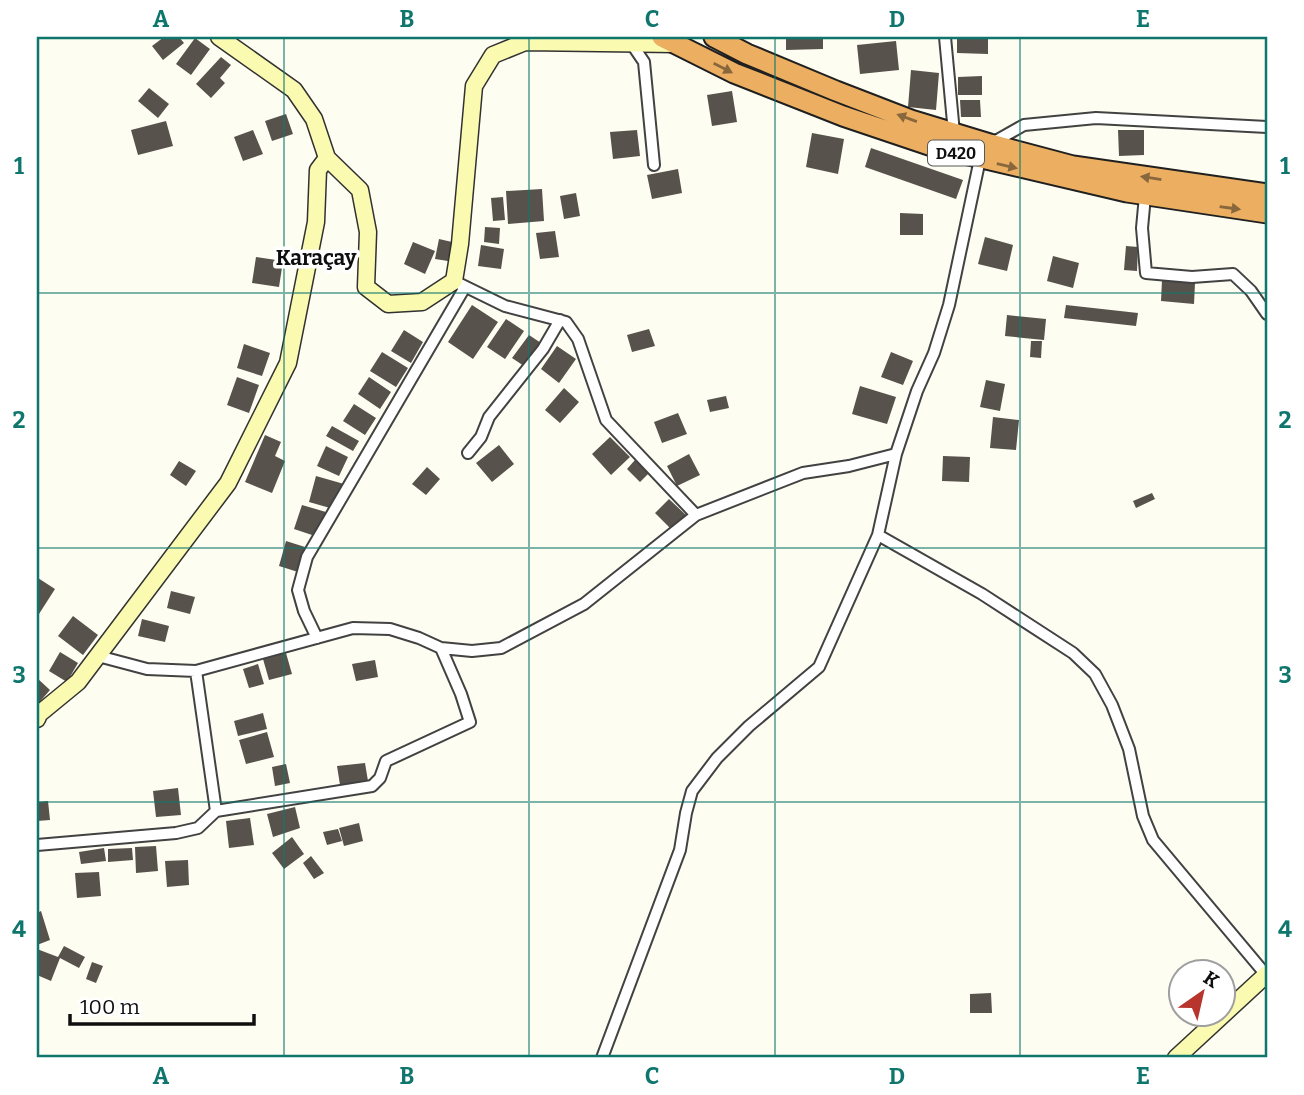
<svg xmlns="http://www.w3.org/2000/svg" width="1304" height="1095" font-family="Bitter,serif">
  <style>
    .building { fill: #57524c }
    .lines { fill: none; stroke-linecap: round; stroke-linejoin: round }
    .street-casing { stroke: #424242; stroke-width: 14 }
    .secondary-casing { stroke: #313131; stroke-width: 19 }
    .highway-casing { stroke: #202020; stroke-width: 23 }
    .street { stroke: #fff; stroke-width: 10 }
    .secondary { stroke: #fafab1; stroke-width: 16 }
    .highway { stroke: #ecaf62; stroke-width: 19 }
    .oneway { fill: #89673d }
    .grid { fill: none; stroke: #0f766e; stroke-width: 2; stroke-opacity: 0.55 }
    .labels { text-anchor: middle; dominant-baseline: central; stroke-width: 7; stroke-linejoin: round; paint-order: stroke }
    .shield { fill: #fff; stroke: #575757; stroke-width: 2 }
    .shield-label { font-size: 16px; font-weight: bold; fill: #0f0f0f }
    .quarter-label { font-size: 21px; font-weight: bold; fill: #0f0f0f; stroke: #fff }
    .neatline { fill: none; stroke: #0f766e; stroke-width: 2.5 }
    .grid-label { font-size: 23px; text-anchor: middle; font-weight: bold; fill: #0f766e }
  </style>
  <rect width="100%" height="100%" fill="#fefdf2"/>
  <path class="building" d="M164 37H179L184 43 163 60 152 46Z
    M786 37H823V49L786 50Z
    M957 37H988V54L957 53Z
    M195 38 210 49 191 75 176 64Z
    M896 41 899 70 860 74 857 45Z
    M221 57 231 65 220 78 225 83 211 98 196 84Z
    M911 70 939 73 936 110 908 107Z
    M982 76V95H958V77Z
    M149 88 169 104 158 118 138 101Z
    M732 91 737 122 712 126 707 95Z
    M960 100H980L981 117H961Z
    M286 114 293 134 272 141 265 121Z
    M166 121 173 146 138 155 131 130Z
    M253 130 263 154 243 161 234 137Z
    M637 130 640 156 613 159 610 132Z
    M1118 130H1144V155L1119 156Z
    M812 133 844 139 838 174 806 167Z
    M871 148 963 180 956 199 865 167Z
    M678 169 682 193 652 199 647 175Z
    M542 189 544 221 508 224 506 191Z
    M576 193 580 216 564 219 560 196Z
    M503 197 505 220 493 221 491 198Z
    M900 213 923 214V235H900Z
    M485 227 500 228 499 244 484 242Z
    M555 231 559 257 540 259 536 233Z
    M985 237 1013 245 1007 271 978 264Z
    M439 239 452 242 448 261 435 259Z
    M413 242 435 251 425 274 404 264Z
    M481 245 504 249 501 269 478 266Z
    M1126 246 1138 247 1137 271 1124 270Z
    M1053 256 1079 263 1073 288 1047 281Z
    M256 257 283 261 279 287 252 283Z
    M1162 280 1195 283 1194 304 1161 301Z
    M472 305 498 322 473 359 448 342Z
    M1066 305 1138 313 1136 326 1064 318Z
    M1007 315 1046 319 1044 340 1005 336Z
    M506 319 524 331 505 359 487 347Z
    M649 329 655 346 632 352 627 335Z
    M404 330 423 342 411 363 391 351Z
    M529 335 541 343 524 366 512 358Z
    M1031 341H1042L1041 358 1030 357Z
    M244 344 270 353 262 376 237 368Z
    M557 346 576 359 559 383 541 369Z
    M382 352 408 368 396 387 370 371Z
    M891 352 913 361 903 385 881 377Z
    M237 377 259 385 249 413 227 405Z
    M369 377 391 392 380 409 358 394Z
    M986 380 1005 384 1000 411 980 407Z
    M860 386 896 397 887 424 852 414Z
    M564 388 579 402 560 423 545 410Z
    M726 396 729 408 710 412 707 400Z
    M354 404 376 418 365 435 343 421Z
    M678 413 687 434 662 443 654 422Z
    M993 417 1019 420 1016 450 990 448Z
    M332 426 359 441 353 451 326 436Z
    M265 435 281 442 275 456 285 461 272 493 245 482Z
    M610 437 630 457 611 475 592 454Z
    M499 445 514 464 492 482 476 463Z
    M326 446 348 457 339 476 317 466Z
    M689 454 700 475 677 486 667 466Z
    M943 456 970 457 969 482 942 481Z
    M635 460 649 473 640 482 627 469Z
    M179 461 196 471 186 486 170 475Z
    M427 467 440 479 426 495 412 484Z
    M316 476 344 484 337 510 309 502Z
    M1152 493 1155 499 1136 508 1133 501Z
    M669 499 686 515 671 529 655 513Z
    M302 505 326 512 318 537 294 529Z
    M286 541 305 547 298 572 279 566Z
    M38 578 55 589 39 614 37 612Z
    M171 591 195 597 190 614 167 608Z
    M73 616 98 635 83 655 58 636Z
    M142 619 169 626 165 642 138 636Z
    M60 652 78 663 67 682 49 671Z
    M286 653 292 674 269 680 263 659Z
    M375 660 378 677 356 681 352 664Z
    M258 664 264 684 249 688 243 669Z
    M37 678 50 690 37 705Z
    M263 713 267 729 238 736 234 721Z
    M267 732 274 757 246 764 239 740Z
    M365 763 368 781 340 785 337 766Z
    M286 764 290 783 275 786 272 767Z
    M178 788 181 815 156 817 153 791Z
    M48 801 50 820 37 821V802Z
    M295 807 300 828 273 837 267 814Z
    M250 818 254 845 229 848 226 821Z
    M359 823 363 841 344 846 339 828Z
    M338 829 342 841 327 845 323 832Z
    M292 837 304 854 284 869 272 853Z
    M156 846 158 871 136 873 135 847Z
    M104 848 106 861 81 864 79 852Z
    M132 848 133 860 108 862V849Z
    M311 856 324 873 314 879 303 863Z
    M188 860 189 885 167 887 165 861Z
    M99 872 101 896 77 898 75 873Z
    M41 911 50 940 37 945V913Z
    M64 946 85 957 79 968 60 958 51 981 37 975V949L58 957Z
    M92 962 103 966 96 983 86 979Z
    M991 993 992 1013H970V994Z"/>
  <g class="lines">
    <g class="street-casing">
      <path id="street" d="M945 37 954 133
        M631 43 644 62 654 165
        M992 143 1024 125 1096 118 1267 127
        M1145 196 1142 228 1146 273 1192 277 1233 274 1251 291 1267 314
        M460 284 505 306 566 322 578 339 606 420 696 515
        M468 453 481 437 489 417 543 349 560 320
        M878 535 982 594 1073 653 1095 674 1112 705 1129 749 1143 816 1153 840 1267 976
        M317 638 304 611 298 590 307 557 465 287
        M98 656 147 669 196 671 353 628 390 629 419 638 441 648 472 651 501 648 584 604 696 515 803 473 849 466 896 454
        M196 671 216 811
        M37 845 176 833 198 828 216 811 372 786 380 778 386 761 470 722 461 694 441 648
        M602 1058 680 850 686 813 692 791 717 758 749 726 819 667 878 535 896 454 917 391 934 353 949 305 980 159"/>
    </g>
    <g class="secondary-casing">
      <path id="secondary" d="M219 37 294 90 314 119 327 158
        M37 719 39 714 78 682 228 483 288 363 316 222 318 170 327 158 360 190 368 232 366 287 388 304 422 302 454 281 460 244 474 86 493 55 525 42 676 44
        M1176 1058 1267 974"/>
    </g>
    <g class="highway-casing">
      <path id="highway" d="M662 37 734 73 843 116 935 147 1127 192 1267 213
        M714 37 747 54 836 91 911 120 990 144 1073 166 1267 194"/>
    </g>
    <use href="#street" class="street"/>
    <use href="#secondary" class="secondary"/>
    <use href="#highway" class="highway"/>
  </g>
  <defs><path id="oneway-solid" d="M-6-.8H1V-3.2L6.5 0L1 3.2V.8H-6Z" transform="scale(1.75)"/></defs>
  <g class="oneway">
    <use href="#oneway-solid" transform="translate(723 68) rotate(27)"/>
    <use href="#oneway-solid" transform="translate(907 118) rotate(-160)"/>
    <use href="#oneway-solid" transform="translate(1007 166) rotate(13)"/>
    <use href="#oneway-solid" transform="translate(1151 178) rotate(-171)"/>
    <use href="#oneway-solid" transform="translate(1230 208) rotate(8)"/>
  </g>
  <path class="grid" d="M284 37V1058M529 37V1058M775 37V1058M1020 37V1058M37 293H1267M37 548H1267M37 802H1267"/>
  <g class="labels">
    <rect class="shield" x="928" y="140.5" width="56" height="25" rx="5"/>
    <g class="shield-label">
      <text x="956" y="153">D420</text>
    </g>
    <g class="quarter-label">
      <text x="316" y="258">Karaçay</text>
    </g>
  </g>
  <rect width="1304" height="1095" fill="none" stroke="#ffffff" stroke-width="77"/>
  <g transform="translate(1202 993) rotate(34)"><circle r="33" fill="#ffffff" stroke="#9f9f9f" stroke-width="2"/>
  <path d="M0-5L12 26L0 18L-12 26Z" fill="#b8352e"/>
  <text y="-10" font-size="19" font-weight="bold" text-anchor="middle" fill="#0f0f0f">K</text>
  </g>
  <path d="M70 1014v10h184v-10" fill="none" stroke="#0f0f0f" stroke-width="3.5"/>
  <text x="80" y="1014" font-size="21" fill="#0f0f0f" stroke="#ffffff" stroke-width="5" paint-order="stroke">100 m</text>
  <rect x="38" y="38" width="1228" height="1018" class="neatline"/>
  <g class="grid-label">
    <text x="161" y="27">A</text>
    <text x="407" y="27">B</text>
    <text x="652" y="27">C</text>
    <text x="897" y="27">D</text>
    <text x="1143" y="27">E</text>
    <text x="19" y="174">1</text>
    <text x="1285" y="174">1</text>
    <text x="19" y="428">2</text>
    <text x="1285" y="428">2</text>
    <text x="19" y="683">3</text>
    <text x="1285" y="683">3</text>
    <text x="19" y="937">4</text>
    <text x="1285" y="937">4</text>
    <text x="161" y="1084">A</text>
    <text x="407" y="1084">B</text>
    <text x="652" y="1084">C</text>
    <text x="897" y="1084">D</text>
    <text x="1143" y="1084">E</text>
  </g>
</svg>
